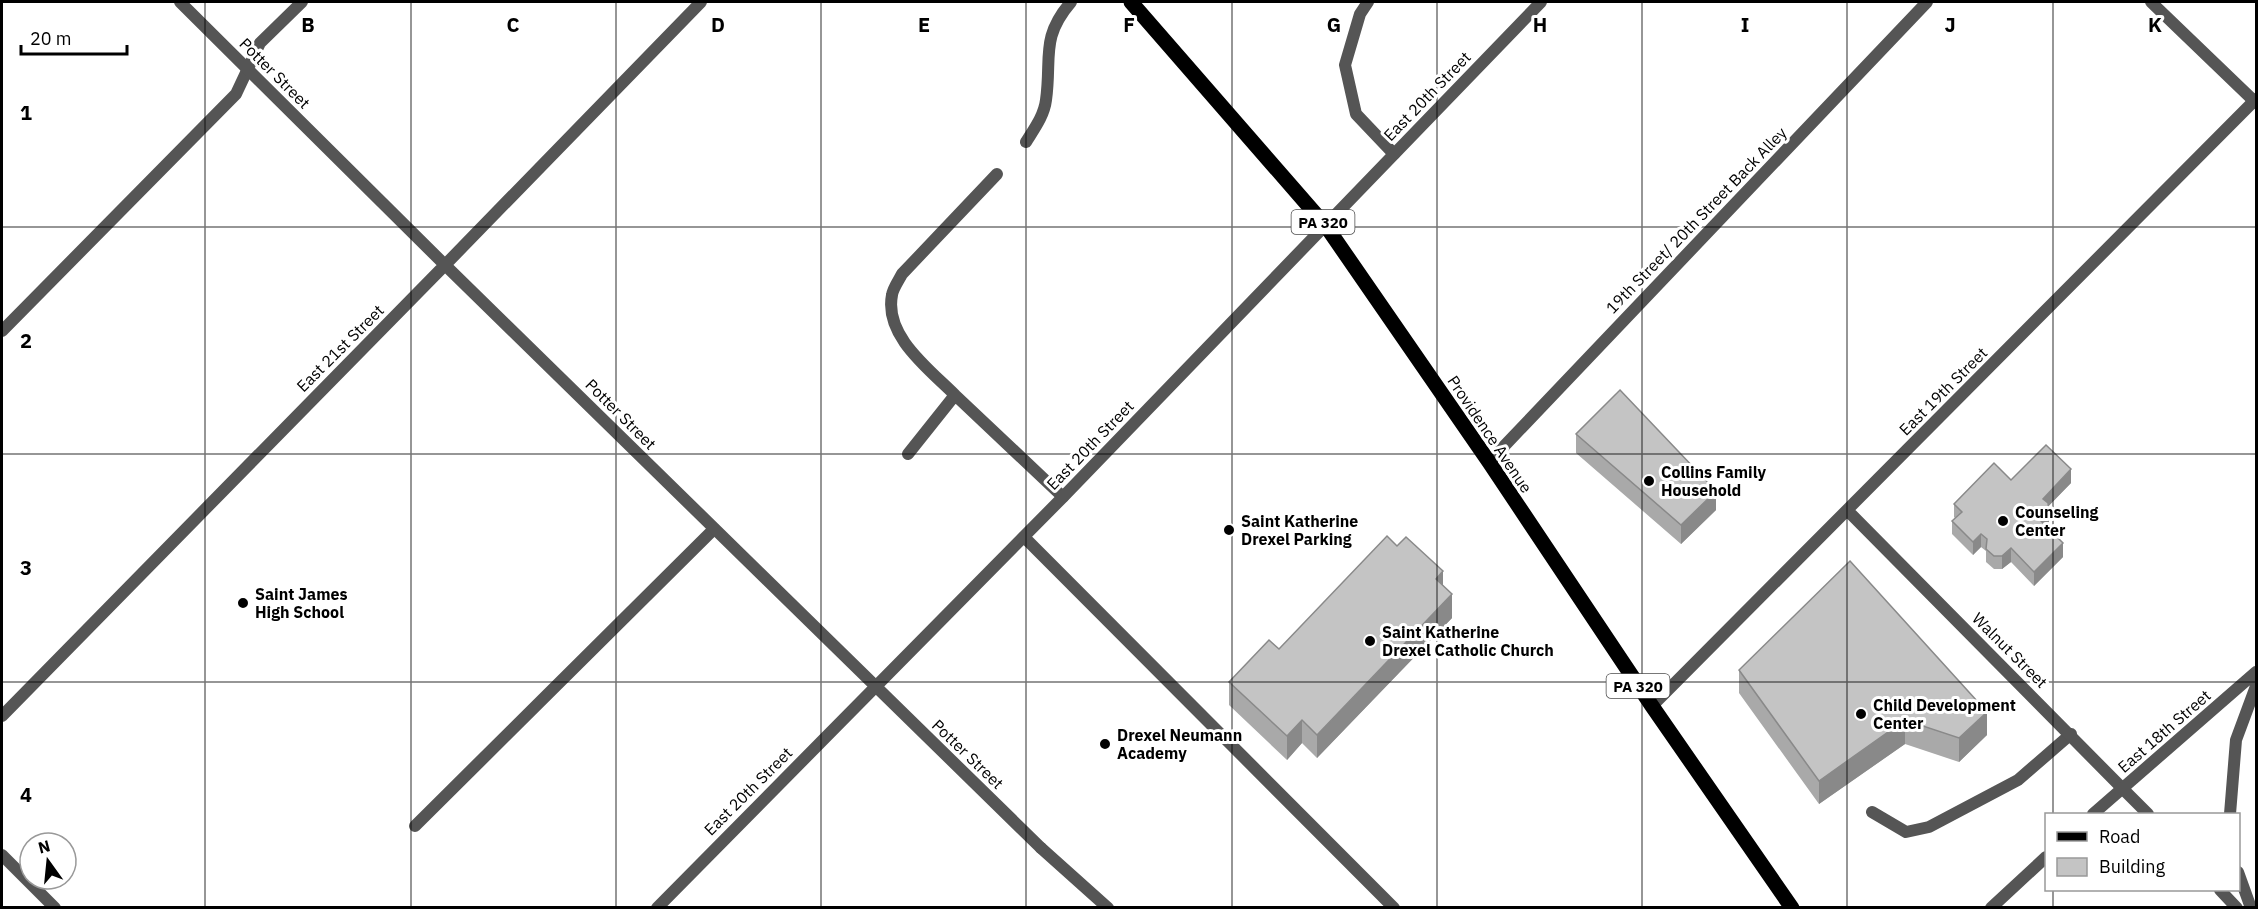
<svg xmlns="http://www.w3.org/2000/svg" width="2258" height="909" font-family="'IBM Plex Sans',sans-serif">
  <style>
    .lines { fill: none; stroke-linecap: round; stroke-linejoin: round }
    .service { stroke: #555; stroke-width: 12 }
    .minor { stroke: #555; stroke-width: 12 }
    .tertiary { stroke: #555; stroke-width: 12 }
    .primary { stroke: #000; stroke-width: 15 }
    .wall { fill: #a9a9a9 }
    .shaded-wall { fill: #898989 }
    .building { fill: #c4c4c4; stroke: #898989; stroke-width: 1.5 }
    .grid { fill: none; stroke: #000; stroke-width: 1.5; stroke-opacity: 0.55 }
    .poi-dot { fill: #000; stroke: #fff; stroke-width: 2 }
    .labels { text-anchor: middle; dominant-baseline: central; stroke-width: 6; stroke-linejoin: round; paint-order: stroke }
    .shield { fill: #fff; stroke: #4c4c4c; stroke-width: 1.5 }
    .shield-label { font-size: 15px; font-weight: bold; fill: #000 }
    .street-label { font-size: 16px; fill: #000; stroke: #fff }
    .poi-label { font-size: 16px; font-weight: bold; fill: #000; stroke: #fff; text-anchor: start }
    .grid-label { font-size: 20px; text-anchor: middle; font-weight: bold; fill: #000; stroke: #fff; stroke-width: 6; stroke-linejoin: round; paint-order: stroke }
  </style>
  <rect width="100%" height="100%" fill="#fff"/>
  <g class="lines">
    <path class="service" d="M1368 2 1360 14 1345 65 1356 114 1394 154
      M1026 142C1034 129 1044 116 1046 100 1052 58 1040 38 1071 2
      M2 331 236 94 260 43 302 2
      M955 395C929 369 884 336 892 295 893 288 899 280 902 274L997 174
      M908 454 955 395 1063 497
      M1024 537 1394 908
      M1872 812 1906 832 1929 827 2018 780 2071 734
      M415 826 714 529
      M1041 848 1108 908"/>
    <path class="minor" d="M180 2 445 265 1041 848
      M1489 462 1927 2
      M1847 510 2122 788
      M1652 706 2256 99
      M2 716 445 265 701 2
      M2 855 55 908
      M657 908 1063 497 1541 2"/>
    <path class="tertiary" d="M2151 2 2256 103
      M2122 788 2148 814
      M2093 814 2256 672
      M2230 814 2236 740 2256 686
      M2238 872 2251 908
      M2220 890 2237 908
      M1991 908 2046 857"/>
    <path class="primary" d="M1131 2 1326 226 1489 462 1652 706 1792 908"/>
  </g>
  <path class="wall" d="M1576 434 1716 510 1681 544 1576 453Z
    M2011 480 2071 483 2048 506 2049 526 2048 527 2063 557 2034 586 2011 562 2002 569H1994L1986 562V551L1981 547 1973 555 1952 534V521L1955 518 1954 517V504Z
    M1397 546 1443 585 1452 618 1317 758 1302 743 1287 760 1229 705V682L1279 649Z
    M1739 670 1987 735 1959 762 1905 744 1819 804 1739 693Z"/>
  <path class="shaded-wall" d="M2071 469V483L2043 512V499Z
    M1716 491V510L1681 544V525Z
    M2049 513V526L2041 534V521Z
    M1981 534V547L1973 555V542Z
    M2063 543V557L2034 586V572Z
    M2011 548V562L2002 569V556Z
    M1443 571V595L1436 579Z
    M1452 594V618L1317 758V735Z
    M1987 712V735L1959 762V738Z
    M1302 720V743L1287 760V736Z
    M1905 720V744L1819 804V781Z"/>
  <path class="building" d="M1620 390 1716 491 1681 525 1576 434Z
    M2046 445 2071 469 2043 499 2048 503 2049 513 2041 521 2063 543 2034 572 2011 548 2002 556H1994L1986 549 1987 539 1981 534 1973 542 1952 521 1962 512 1954 504 1994 463 2011 480Z
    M1387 536 1397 546 1406 537 1443 571 1436 579 1452 594 1317 735 1302 720 1287 736 1229 682 1269 640 1279 649Z
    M1850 561 1987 712 1959 738 1905 720 1819 781 1739 670Z"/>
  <path class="grid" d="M205 2V908M411 2V908M616 2V908M821 2V908M1026 2V908M1232 2V908M1437 2V908M1642 2V908M1847 2V908M2053 2V814M2 227H2256M2 454H2256M2 682H2256M2053 890V908"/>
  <g class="poi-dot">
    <circle cx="1649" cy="481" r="6"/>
    <circle cx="2003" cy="521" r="6"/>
    <circle cx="1229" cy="530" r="6"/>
    <circle cx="243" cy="603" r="6"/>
    <circle cx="1370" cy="641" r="6"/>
    <circle cx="1861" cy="714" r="6"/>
    <circle cx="1105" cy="744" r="6"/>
  </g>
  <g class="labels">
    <g class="shield">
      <rect x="1291.5" y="210" width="63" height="24" rx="4.5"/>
      <rect x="1606.5" y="674" width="63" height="24" rx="4.5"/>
    </g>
    <g class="shield-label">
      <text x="1323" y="222">PA 320</text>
      <text x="1638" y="686">PA 320</text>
    </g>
    <g class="street-label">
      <text transform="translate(275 73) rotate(45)">Potter Street</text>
      <text transform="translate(1427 96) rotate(-46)">East 20th Street</text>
      <text transform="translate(1696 220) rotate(-46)">19th Street/ 20th Street Back Alley</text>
      <text transform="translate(340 348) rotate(-45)">East 21st Street</text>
      <text transform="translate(1943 391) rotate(-45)">East 19th Street</text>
      <text transform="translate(621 414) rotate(45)">Potter Street</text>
      <text transform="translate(1490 434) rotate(56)">Providence Avenue</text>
      <text transform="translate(1090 445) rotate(-46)">East 20th Street</text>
      <text transform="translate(2010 650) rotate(45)">Walnut Street</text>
      <text transform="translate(2164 731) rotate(-41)">East 18th Street</text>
      <text transform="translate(968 754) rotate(44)">Potter Street</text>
      <text transform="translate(748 791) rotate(-45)">East 20th Street</text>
    </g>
    <g class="poi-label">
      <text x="1661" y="472">Collins Family<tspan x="1661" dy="18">Household</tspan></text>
      <text x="2015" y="512">Counseling<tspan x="2015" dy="18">Center</tspan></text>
      <text x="1241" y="521">Saint Katherine<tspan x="1241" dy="18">Drexel Parking</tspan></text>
      <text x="255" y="594">Saint James<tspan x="255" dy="18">High School</tspan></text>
      <text x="1382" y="632">Saint Katherine<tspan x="1382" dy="18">Drexel Catholic Church</tspan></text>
      <text x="1873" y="705">Child Development<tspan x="1873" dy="18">Center</tspan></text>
      <text x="1117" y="735">Drexel Neumann<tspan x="1117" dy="18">Academy</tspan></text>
    </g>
  </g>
  <g class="grid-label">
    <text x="308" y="32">B</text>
    <text x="513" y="32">C</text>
    <text x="718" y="32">D</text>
    <text x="924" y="32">E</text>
    <text x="1129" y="32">F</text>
    <text x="1334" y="32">G</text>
    <text x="1540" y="32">H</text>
    <text x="1745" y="32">I</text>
    <text x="1950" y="32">J</text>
    <text x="2155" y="32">K</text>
    <text x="26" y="120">1</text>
    <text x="26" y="348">2</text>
    <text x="26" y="575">3</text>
    <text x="26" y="802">4</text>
  </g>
  <rect width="2258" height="909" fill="none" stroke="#000000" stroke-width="6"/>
  <rect x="2045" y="813" width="195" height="78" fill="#ffffff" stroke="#999999" stroke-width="1.5"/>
  <rect x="2057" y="832" width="30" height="9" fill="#000000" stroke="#999999" stroke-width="1.5"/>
  <text x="2099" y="843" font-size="18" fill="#000000">Road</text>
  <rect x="2057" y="858" width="30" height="18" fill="#c4c4c4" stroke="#999999" stroke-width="1.5"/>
  <text x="2099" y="873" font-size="18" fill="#000000">Building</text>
  <g transform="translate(48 861) rotate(345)"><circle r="28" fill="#ffffff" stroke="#999999" stroke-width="1.5"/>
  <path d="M0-4.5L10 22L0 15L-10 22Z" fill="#000000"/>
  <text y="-9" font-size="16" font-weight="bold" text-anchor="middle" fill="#000000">N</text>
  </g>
  <path d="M21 45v9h106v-9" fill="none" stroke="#000000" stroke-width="3"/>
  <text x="30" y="45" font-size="18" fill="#000000" stroke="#ffffff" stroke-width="4.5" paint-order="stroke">20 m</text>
</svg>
